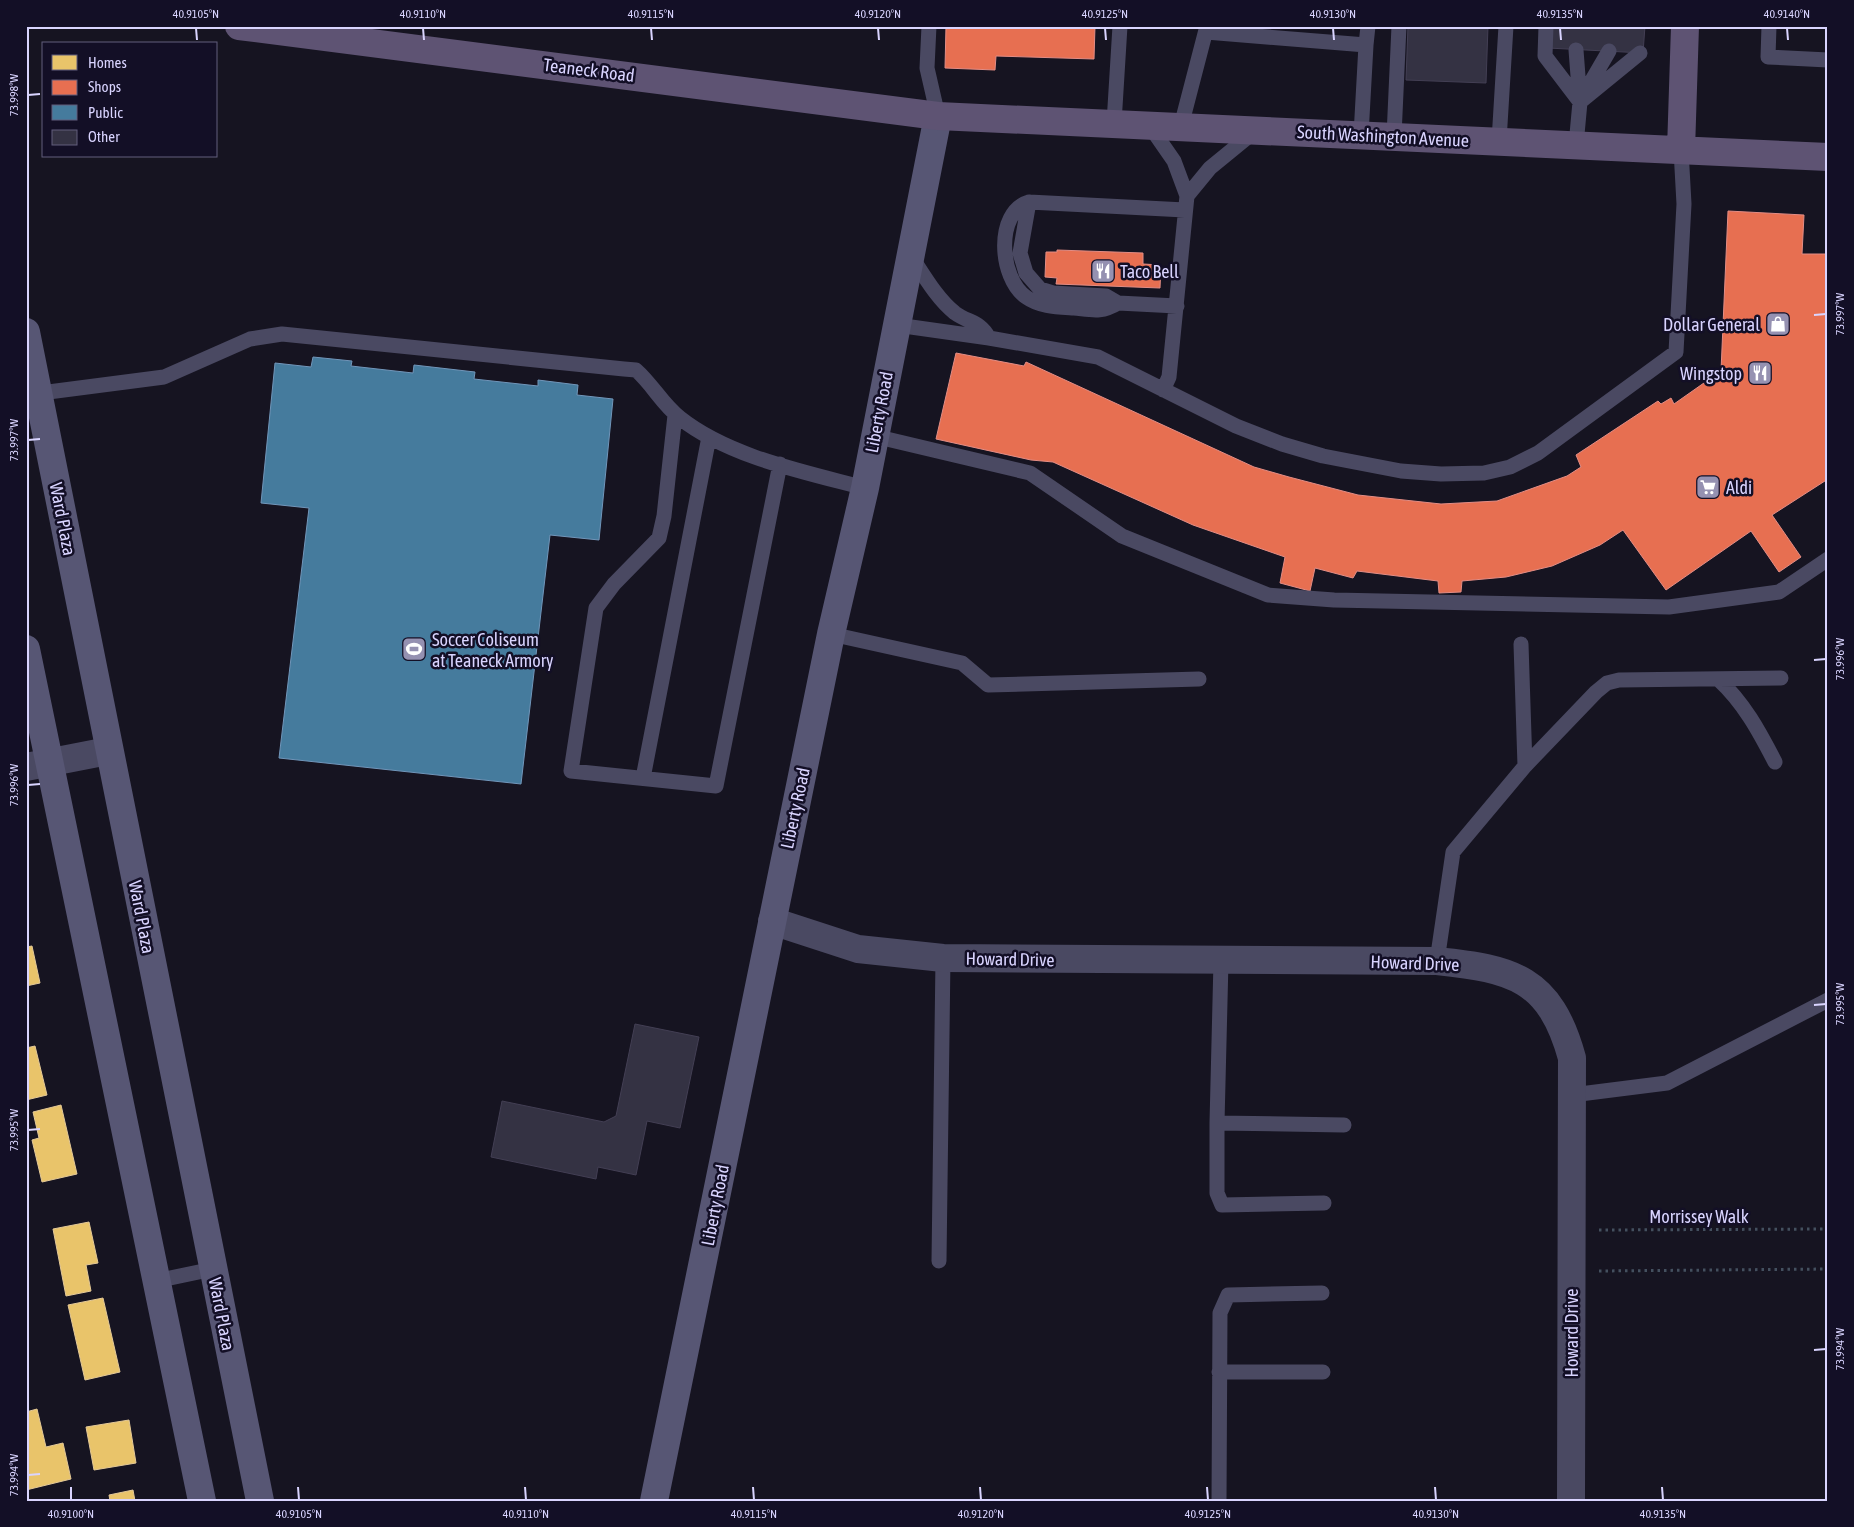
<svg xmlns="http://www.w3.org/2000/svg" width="1854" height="1527" font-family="'Asap Condensed',sans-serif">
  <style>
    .homes { fill: #e9c46a; stroke: #e4c997 }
    .shops { fill: #e76f51; stroke: #e38d85 }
    .public { fill: #457b9d; stroke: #7196ba }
    .building { fill: #343243; stroke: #433f54 }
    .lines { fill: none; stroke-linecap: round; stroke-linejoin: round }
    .path { stroke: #44505f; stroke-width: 3; stroke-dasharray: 2.5 4; stroke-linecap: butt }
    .lane { stroke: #4a4962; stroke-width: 15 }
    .street { stroke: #4a4962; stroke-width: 28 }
    .secondary { stroke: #575674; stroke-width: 28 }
    .primary { stroke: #5e5373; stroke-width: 28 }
    .ticks { fill: none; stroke: #d9d4ff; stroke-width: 2 }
    .labels { text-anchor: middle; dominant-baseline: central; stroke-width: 5; stroke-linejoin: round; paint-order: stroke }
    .street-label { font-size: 18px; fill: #d9d4ff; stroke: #130f26 }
    .poi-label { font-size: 18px; fill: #d9d4ff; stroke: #130f26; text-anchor: start }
    .neatline { fill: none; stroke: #d9d4ff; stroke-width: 2 }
    .ticks-label { font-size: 12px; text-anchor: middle; fill: #d9d4ff }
  </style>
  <rect width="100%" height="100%" fill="#161421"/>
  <path class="homes" d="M32 946 40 983 26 986V947Z
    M35 1046 47 1095 26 1100V1048Z
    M61 1105 77 1174 42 1182 32 1140 39 1138 33 1112Z
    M89 1222 98 1263 86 1265 91 1291 66 1296 53 1229Z
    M103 1298 120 1372 85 1380 68 1305Z
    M37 1409 46 1447 63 1443 71 1479 26 1490V1412Z
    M129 1420 136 1463 94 1470 86 1427Z
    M133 1490 135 1501H110L109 1495Z"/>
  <path class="shops" d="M946 26H1095L1094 59 996 56 995 70 945 68Z
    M1728 211 1804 215 1802 254H1828V479L1772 515 1801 557 1779 572 1751 531 1666 590 1623 530 1600 545 1552 566 1506 577 1462 581 1461 592 1439 593 1438 581 1357 571 1353 578 1315 568 1310 591 1280 583 1285 557 1193 525 1053 462 1031 460 936 439 956 353 1024 366 1026 362 1254 467 1289 477 1358 495 1404 500 1441 504 1497 501 1567 476 1581 467 1576 455 1658 401 1661 404 1671 398 1674 404 1721 371Z
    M1057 250 1143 253V264L1161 265 1160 288 1056 284 1057 278 1045 277 1046 252H1057Z"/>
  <path class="public" d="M313 357 352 361 351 366 413 373 414 365 475 372 474 379 538 386V380L578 385 577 395 613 399 599 540 550 535 521 784 279 758 309 508 261 503 275 363 311 367Z"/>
  <path class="building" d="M1408 26H1488L1486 83 1406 80Z
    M1549 26H1645L1643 53 1548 48Z
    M635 1024 699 1037 680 1128 647 1121 636 1175 598 1167 596 1179 491 1157 502 1101 604 1122 616 1116Z"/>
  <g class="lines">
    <path class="path" d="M1599 1230 1828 1229
      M1599 1271 1828 1269"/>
    <path class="lane" d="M929 26 927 68 938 116
      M1546 26 1545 56 1580 102
      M1769 26 1768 57 1828 60
      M1206 32 1366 45 1361 135
      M1366 45 1368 26
      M1576 50 1580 102 1576 145
      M1584 94 1609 51
      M1580 102 1640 53
      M1114 123 1120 26
      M1149 125 1174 161 1187 196 1169 377 1163 390
      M1181 126 1207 26
      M1394 136 1399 26
      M1499 141 1506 26
      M1187 196 1210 168 1254 132
      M1029 202 1020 253 1026 273 1040 289 1053 293 1106 296 1118 303 1177 306
      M911 256C923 274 937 299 955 313 969 323 980 321 989 338
      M1118 303C1101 313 1093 310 1074 308 1057 307 1040 307 1026 297 999 278 995 212 1029 202L1185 210
      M897 325 989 338 1098 357 1236 426 1282 444 1323 456 1401 471 1441 474 1484 473 1510 467 1538 453 1676 352 1684 204 1681 150
      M33 394 164 377 250 339 282 334 624 369 636 370C653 385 662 404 680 418 729 457 805 472 865 488
      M675 415 664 516 659 538 614 584 596 608 571 771 716 786 780 464
      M874 436 1030 473 1122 536 1268 595 1334 600 1669 607 1779 592 1828 559
      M831 634 962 663 988 685 1199 679
      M1718 679C1744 703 1759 731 1775 762
      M1525 766 1596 692 1607 683 1619 680 1781 678
      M643 778 709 437
      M1221 961 1217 1123V1193L1222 1205 1324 1203
      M1437 961 1453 852 1525 766 1521 644
      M1572 1095 1667 1083 1828 1000
      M1217 1123 1344 1125
      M939 1261 943 958
      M156 1281 213 1269
      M1219 1372H1323
      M1219 1501 1220 1313 1228 1295 1322 1293"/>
    <path class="street" d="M26 767 108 751
      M772 921 858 949 943 958 1437 961C1513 969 1550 978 1572 1058L1571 1501"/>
    <path class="secondary" d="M26 332 260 1501
      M26 649 202 1501
      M654 1501 831 634 865 488 938 116"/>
    <path class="primary" d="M239 26 938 116 1828 157
      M1681 150 1685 26"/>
  </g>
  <path class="ticks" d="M196 28 197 40M423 28 424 40M651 28 652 40M878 28 879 40M1105 28 1106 40M1333 28 1334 40M1560 28 1561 40M1787 28 1788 40M28 95 40 94M1814 315 1826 314M28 440 40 439M1814 660 1826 659M28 785 40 784M1814 1005 1826 1004M28 1130 40 1129M1814 1350 1826 1349M28 1475 40 1474M71 1487V1500M298 1487 299 1500M525 1487 526 1500M753 1487 754 1500M980 1487 981 1500M1207 1487 1208 1500M1435 1487 1436 1500M1662 1487 1663 1500"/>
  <defs>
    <g id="restaurant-square" transform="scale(1.25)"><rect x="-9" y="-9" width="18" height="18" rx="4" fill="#9591b1" stroke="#130f26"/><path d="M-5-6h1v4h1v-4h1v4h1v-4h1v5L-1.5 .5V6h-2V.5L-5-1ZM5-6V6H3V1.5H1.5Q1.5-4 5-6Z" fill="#fff"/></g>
    <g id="shop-square" transform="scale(1.25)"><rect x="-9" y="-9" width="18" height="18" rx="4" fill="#9591b1" stroke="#130f26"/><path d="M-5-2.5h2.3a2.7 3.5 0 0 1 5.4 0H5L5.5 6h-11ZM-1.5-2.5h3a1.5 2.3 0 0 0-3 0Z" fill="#fff"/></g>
    <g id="supermarket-square" transform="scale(1.25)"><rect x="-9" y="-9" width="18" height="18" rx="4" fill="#9591b1" stroke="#130f26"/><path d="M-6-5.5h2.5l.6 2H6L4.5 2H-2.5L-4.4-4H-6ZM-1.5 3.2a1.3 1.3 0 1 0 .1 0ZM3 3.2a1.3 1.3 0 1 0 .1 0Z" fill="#fff"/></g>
    <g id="stadium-square" transform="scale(1.25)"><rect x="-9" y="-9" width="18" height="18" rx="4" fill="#9591b1" stroke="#130f26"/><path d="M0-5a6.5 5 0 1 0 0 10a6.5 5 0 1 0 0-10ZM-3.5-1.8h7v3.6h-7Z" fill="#fff"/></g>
  </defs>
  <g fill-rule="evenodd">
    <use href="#restaurant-square" x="1103" y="271"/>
    <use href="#shop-square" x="1778" y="324"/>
    <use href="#restaurant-square" x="1760" y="373"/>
    <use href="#supermarket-square" x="1708" y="487"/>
    <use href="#stadium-square" x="414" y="649"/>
  </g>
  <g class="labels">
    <g class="street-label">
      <text transform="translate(589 70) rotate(7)">Teaneck Road</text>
      <text transform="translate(1383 136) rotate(3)">South Washington Avenue</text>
      <text transform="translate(879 412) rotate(-79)">Liberty Road</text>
      <text transform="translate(63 519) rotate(79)">Ward Plaza</text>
      <text transform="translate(795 808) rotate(-78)">Liberty Road</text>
      <text transform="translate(142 917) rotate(79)">Ward Plaza</text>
      <text transform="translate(1010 959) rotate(1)">Howard Drive</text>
      <text transform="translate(1415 963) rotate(2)">Howard Drive</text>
      <text transform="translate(715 1205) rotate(-79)">Liberty Road</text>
      <text x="1699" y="1216">Morrissey Walk</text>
      <text transform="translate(222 1314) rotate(79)">Ward Plaza</text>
      <text transform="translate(1571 1333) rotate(-90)">Howard Drive</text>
    </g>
    <g class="poi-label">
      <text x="1120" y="271">Taco Bell</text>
      <text x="1760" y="324" text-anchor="end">Dollar General</text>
      <text x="1742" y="373" text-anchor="end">Wingstop</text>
      <text x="1726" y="487">Aldi</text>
      <text x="432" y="639">Soccer Coliseum<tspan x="432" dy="21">at Teaneck Armory</tspan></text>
    </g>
  </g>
  <rect width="1854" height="1527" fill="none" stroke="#130f26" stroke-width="55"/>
  <rect x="42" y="42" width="175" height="115" fill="#130f26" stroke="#625e7d"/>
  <rect x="52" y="55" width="25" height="15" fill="#e9c46a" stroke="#625e7d"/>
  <text x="88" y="68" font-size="15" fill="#d9d4ff">Homes</text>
  <rect x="52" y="80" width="25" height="15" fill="#e76f51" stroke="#625e7d"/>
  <text x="88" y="92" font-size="15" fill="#d9d4ff">Shops</text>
  <rect x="52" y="105" width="25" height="15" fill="#457b9d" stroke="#625e7d"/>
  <text x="88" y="118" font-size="15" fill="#d9d4ff">Public</text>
  <rect x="52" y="130" width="25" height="15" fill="#343243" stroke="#625e7d"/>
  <text x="88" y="142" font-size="15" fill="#d9d4ff">Other</text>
  <rect x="28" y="28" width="1798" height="1472" class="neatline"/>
  <g class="ticks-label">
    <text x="196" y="18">40.9105°N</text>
    <text x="423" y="18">40.9110°N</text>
    <text x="651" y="18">40.9115°N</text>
    <text x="878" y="18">40.9120°N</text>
    <text x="1105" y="18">40.9125°N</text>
    <text x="1333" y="18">40.9130°N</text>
    <text x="1560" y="18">40.9135°N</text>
    <text x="1787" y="18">40.9140°N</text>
    <text transform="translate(14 95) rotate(-90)" y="4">73.998°W</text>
    <text transform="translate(1840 314) rotate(-90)" y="4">73.997°W</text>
    <text transform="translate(14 440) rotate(-90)" y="4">73.997°W</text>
    <text transform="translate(1840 659) rotate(-90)" y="4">73.996°W</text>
    <text transform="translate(14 785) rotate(-90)" y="4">73.996°W</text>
    <text transform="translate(1840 1004) rotate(-90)" y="4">73.995°W</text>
    <text transform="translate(14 1130) rotate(-90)" y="4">73.995°W</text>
    <text transform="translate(1840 1349) rotate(-90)" y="4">73.994°W</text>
    <text transform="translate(14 1475) rotate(-90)" y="4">73.994°W</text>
    <text x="71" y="1518">40.9100°N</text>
    <text x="299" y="1518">40.9105°N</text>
    <text x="526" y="1518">40.9110°N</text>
    <text x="754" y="1518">40.9115°N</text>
    <text x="981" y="1518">40.9120°N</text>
    <text x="1208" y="1518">40.9125°N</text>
    <text x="1436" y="1518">40.9130°N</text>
    <text x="1663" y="1518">40.9135°N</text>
  </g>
</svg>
